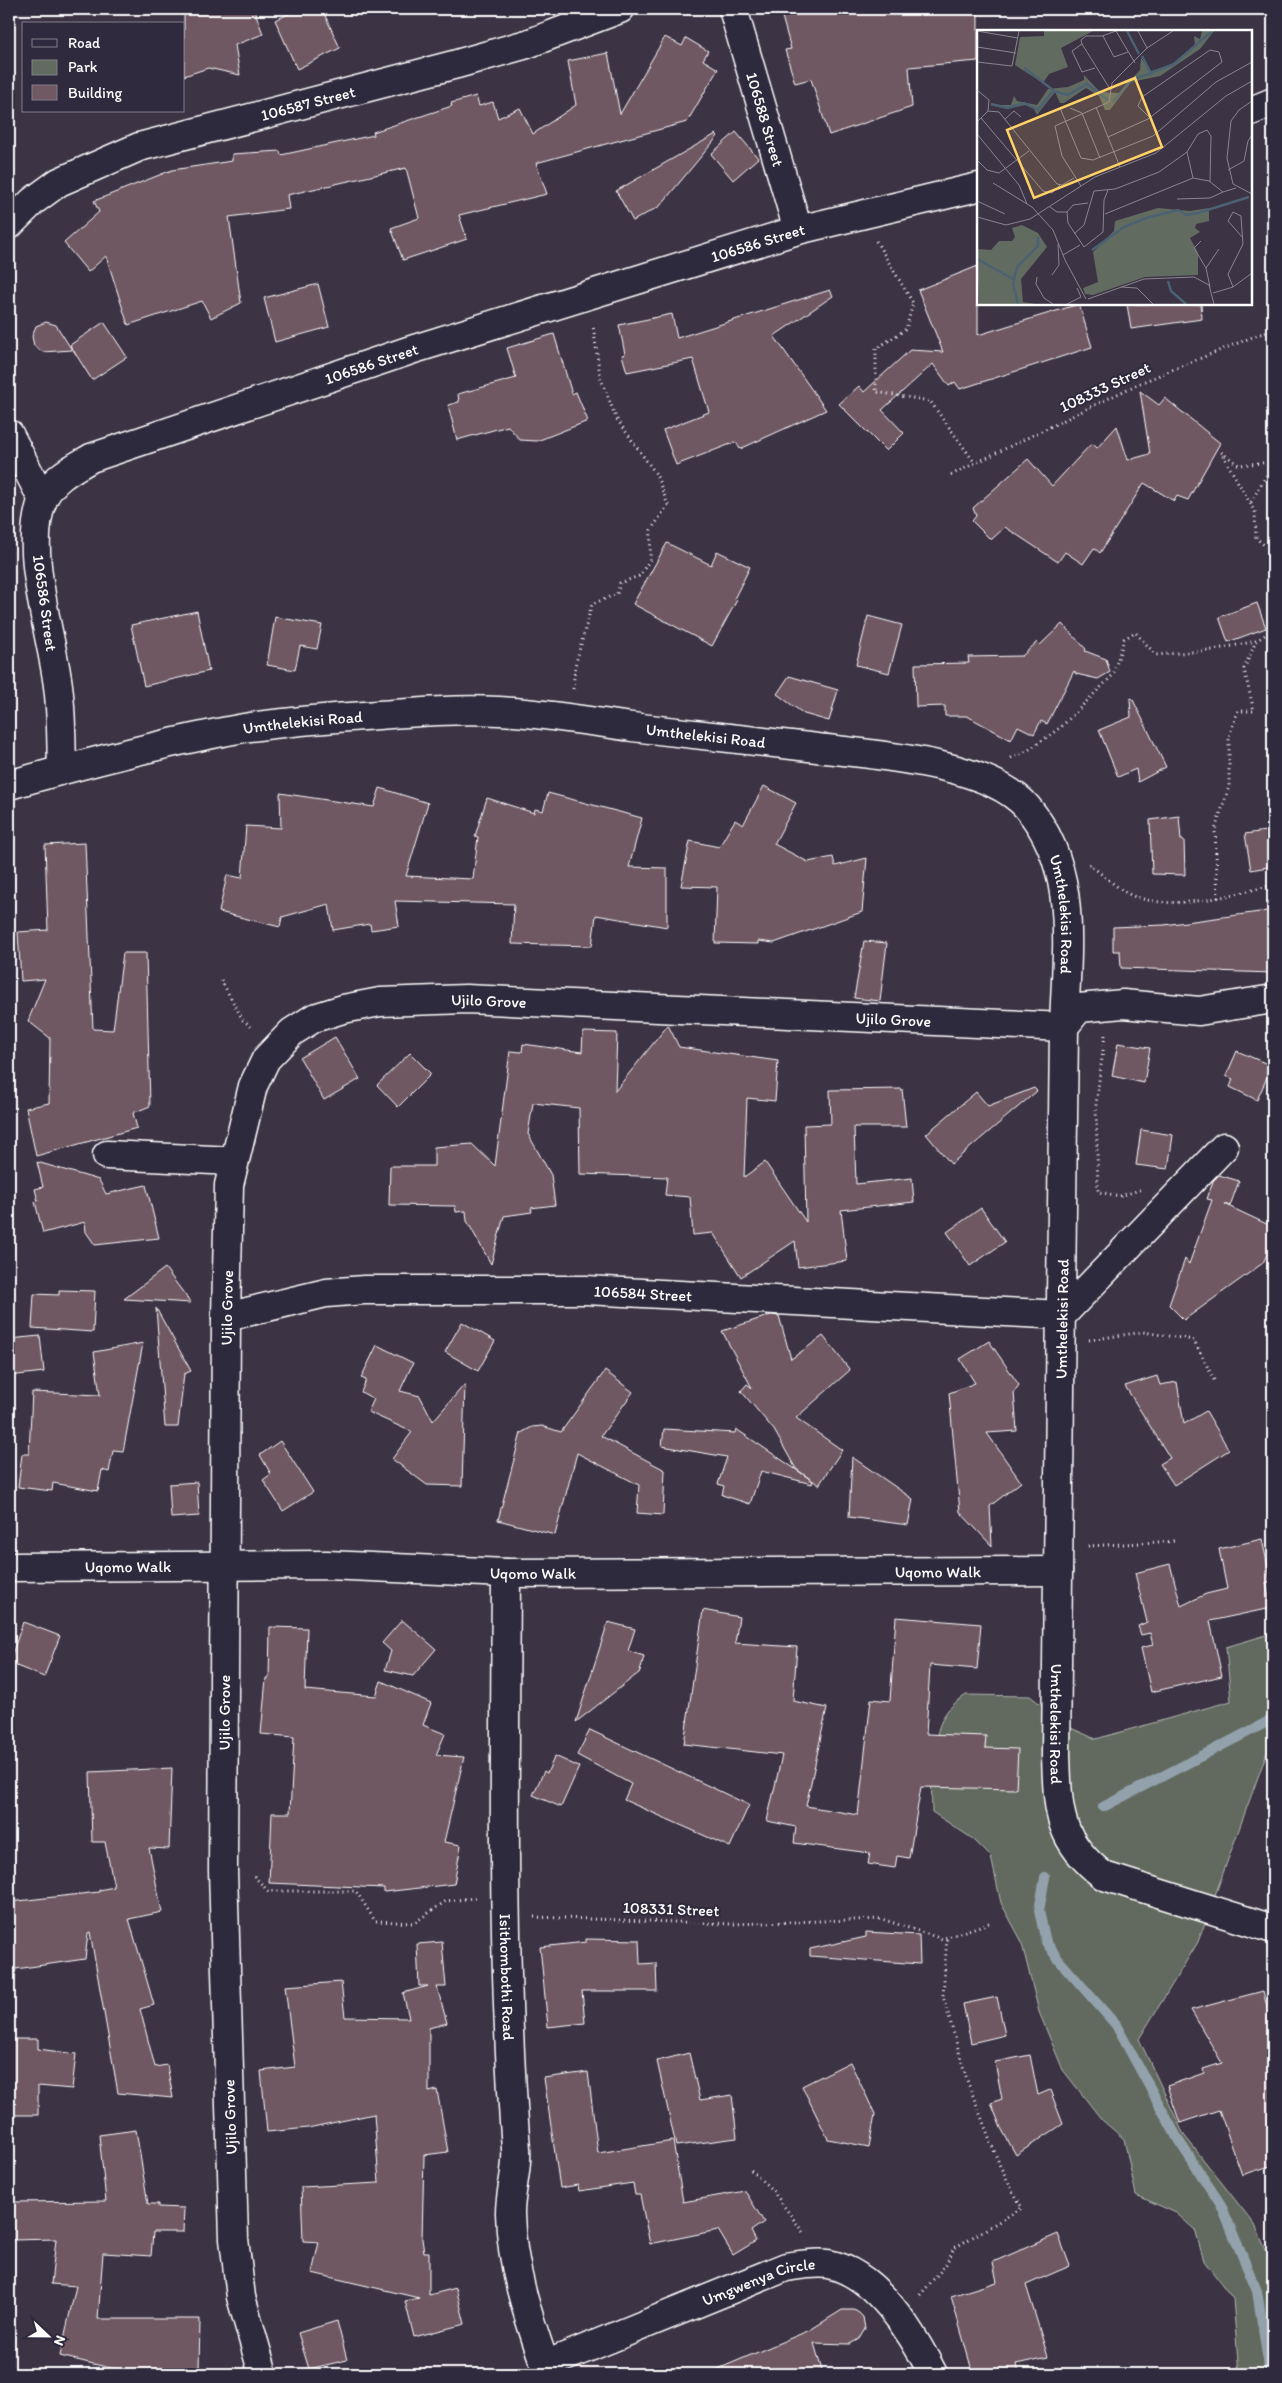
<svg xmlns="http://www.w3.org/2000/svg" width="1282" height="2383" font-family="Itim,sans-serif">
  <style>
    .green { fill: #626b5f; stroke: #b0b5af }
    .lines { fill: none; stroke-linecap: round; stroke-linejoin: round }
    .stream { stroke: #92a1ac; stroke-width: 10 }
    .building { fill: #705963; stroke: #fff }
    .street-casing { stroke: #fff; stroke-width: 31 }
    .path { stroke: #fff; stroke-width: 3; stroke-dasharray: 1 4; stroke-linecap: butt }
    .street { stroke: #2f2a3d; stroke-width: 28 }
    .labels { text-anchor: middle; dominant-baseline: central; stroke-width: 4; stroke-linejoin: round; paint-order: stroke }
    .street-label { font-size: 16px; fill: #fff; stroke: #2f2a3d }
    .inset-river { fill: none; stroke: #4a6274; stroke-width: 2.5 }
    .inset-road { fill: none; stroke: #8a858f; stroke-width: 1 }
    .view { fill: #ffd166; fill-opacity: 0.15; stroke: #ffd166; stroke-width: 2.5 }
    .inset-edge { fill: none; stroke: #fff; stroke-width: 2.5 }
  </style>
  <rect width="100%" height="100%" fill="#3c3345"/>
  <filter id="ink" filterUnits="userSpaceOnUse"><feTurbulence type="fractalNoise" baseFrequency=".02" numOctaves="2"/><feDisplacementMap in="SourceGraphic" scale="10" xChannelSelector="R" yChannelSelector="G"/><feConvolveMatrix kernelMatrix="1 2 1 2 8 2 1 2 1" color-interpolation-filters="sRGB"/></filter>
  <g filter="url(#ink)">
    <path class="green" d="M1273 1633V1742L1270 1744 1198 1942 1139 2039 1184 2135 1255 2225 1273 2266V2374H1239L1233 2299 1204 2261 1195 2230 1176 2213 1136 2195 1124 2139 1102 2120 1063 2070 1039 2012 1021 1940 1001 1903 991 1857 973 1839 932 1812C931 1784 930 1732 948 1710 953 1704 960 1699 966 1695L1030 1696 1073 1729 1096 1739 1231 1701 1226 1647Z"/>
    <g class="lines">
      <path class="stream" d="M1103 1807 1273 1719
        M1045 1877 1039 1911 1046 1942 1058 1959 1116 2025 1179 2141 1221 2205 1257 2291 1270 2374"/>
    </g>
    <path class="building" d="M184 9H254L263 34 235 45 240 75 208 68 184 76Z
      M300 9H322L340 48 297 69 275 20Z
      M796 9H978V61L909 67 912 107 829 135 811 79 795 83 785 50 791 49 781 13Z
      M665 37 682 46 686 38 708 51 703 60 718 69 687 122 536 163 547 194 459 215 467 239 403 260 391 228 419 218 406 168 287 195 289 209 229 217 241 303 211 318 202 301 128 325 106 256 88 272 64 243 99 212 94 201 172 170 232 161V154L280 151 281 155 374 135 373 132 452 106 451 103 476 96 479 106 493 102 498 118 520 108 533 134 576 105 568 61 608 53 620 114Z
      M736 132 758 158 733 180 711 154Z
      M716 134 718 136 660 206 633 221 616 191Z
      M978 266V335L1079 304 1092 347 960 389 955 382 949 386 933 364 882 410 904 433 886 451 839 404 859 386 864 392 910 350 943 352 918 290Z
      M318 284 329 327 275 342 264 298Z
      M830 290 833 296 774 336 826 410 740 449 736 442 676 465 663 430 709 412 693 359 627 372 622 355 625 354 619 325 672 314 677 338Z
      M1127 304H1201L1202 319 1131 329Z
      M46 322 56 325 72 350 43 352 34 346 32 336 36 326Z
      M104 322 127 357 92 380 70 345Z
      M554 334 572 394 576 392 588 421 537 441 520 440 508 426 457 440 448 405 459 402 458 394 516 378 507 348Z
      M1140 391 1159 405 1165 398 1220 443 1188 500 1177 496 1174 501 1144 483 1100 553 1094 548 1083 564 1065 552 1058 562 1005 527 991 540 972 521 976 516 973 508 1028 459 1052 486 1092 443 1097 448 1117 426 1128 460 1150 454Z
      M667 543 711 565 717 551 750 567 734 599 737 600 712 646 633 604Z
      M1257 603 1266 628 1228 642 1219 617Z
      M197 611 209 671 144 686 131 625Z
      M868 616 902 625 889 673 856 665Z
      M275 617 322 625 317 649 300 646 295 670 267 665Z
      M1062 624 1086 649 1085 651 1106 659 1110 672 1098 679 1076 674 1074 671 1047 724 1041 721 1034 734 1018 726 1011 740 967 716H945V706L916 707 915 664 969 663 968 657 1022 656 1037 642 1040 645Z
      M789 676 838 690 829 721 804 714 777 694Z
      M1132 698 1166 767 1138 782 1136 769 1118 777 1099 730 1131 717 1130 699Z
      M764 786 796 803 774 844 808 862 833 857 835 866 867 858 862 912 774 943 758 941V944L715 943 717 887 681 886 690 841 719 847 735 820 743 825Z
      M380 788 428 803 406 876 473 879 478 837 475 836 487 798 534 813 535 809 543 811 548 793 642 818 629 867 667 868V927L596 915 592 946 512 944 514 904 395 901 399 926 371 930 370 924 333 930 329 904 282 917 280 927 219 912 227 875 242 878 246 826 281 828 280 793 374 807Z
      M1179 816 1181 840H1184L1185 875 1152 874 1150 820Z
      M1273 830V866L1251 870 1245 834Z
      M85 843 93 1029 113 1030 123 953H146L150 1106 133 1113 137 1128 36 1156 26 1108 49 1103 50 1038 28 1021 45 979 21 981 18 932 48 930 45 845Z
      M1267 911 1273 953V973L1121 968 1120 951H1113V927L1164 925Z
      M864 941 887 943 880 1001 854 998Z
      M668 1025 679 1047 778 1061 775 1101 747 1098 744 1177 765 1162 806 1222 804 1125 831 1124 830 1090 902 1089 906 1127H854L856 1184 912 1178 914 1202 841 1210 847 1261 798 1267 795 1241 741 1277 713 1233 693 1235 690 1197 665 1195 667 1177 580 1174 579 1108 533 1103 528 1134 551 1175 555 1205 531 1208 532 1212 504 1216 491 1264 467 1221 466 1211 456 1212 455 1206 389 1205 390 1166H434V1147L472 1144 495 1166 510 1051 522 1052 523 1044 582 1052 583 1032 617 1033 615 1091Z
      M335 1037 360 1079 324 1100 300 1058Z
      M1118 1043 1150 1048 1144 1083 1112 1076Z
      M1237 1051 1272 1066 1257 1100 1230 1087 1233 1079 1226 1076Z
      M410 1053 431 1074 398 1107 377 1085Z
      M1034 1088 1037 1091 951 1164 926 1134 976 1092 988 1106Z
      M1141 1130 1173 1135 1168 1169 1136 1165Z
      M37 1162 99 1180 106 1194 146 1185 159 1238 95 1245 86 1232 85 1222 43 1233 35 1202 38 1201 35 1189 43 1187Z
      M1219 1175 1239 1181 1230 1206 1224 1204 1273 1227V1241L1263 1263 1184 1320 1169 1305 1185 1259 1189 1264 1212 1200 1207 1199 1213 1181Z
      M981 1208 1005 1242 970 1266 947 1232Z
      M165 1268 191 1303 124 1299Z
      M59 1290 95 1291 93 1332 32 1328 34 1294 59 1295Z
      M156 1308 191 1371 184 1374 178 1427H165Z
      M771 1315 779 1316 791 1359 823 1336 850 1370 796 1418 842 1450 819 1485 796 1469 774 1430 741 1391 747 1384 752 1388 722 1331Z
      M462 1322 495 1341 478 1371 445 1352Z
      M40 1336 44 1372 9 1376V1339Z
      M989 1341 1019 1385 1014 1392 1017 1431 987 1433 1021 1482 990 1506 992 1546 960 1512 949 1393 975 1383 960 1359Z
      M143 1343 123 1452 113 1451 109 1472 102 1470 98 1491 53 1483 52 1491 18 1487 22 1454H29L32 1392 100 1395 94 1352Z
      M377 1345 413 1363 400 1391 420 1396 433 1421 465 1384 462 1486 427 1485 392 1459 412 1432 368 1412 374 1399 361 1392 366 1380 361 1378Z
      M605 1371 633 1392 601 1436 665 1470 663 1515 637 1513 639 1485 577 1453 555 1535 498 1520 521 1433 532 1427 542 1426 561 1432Z
      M1157 1376 1160 1385 1177 1382 1184 1424 1206 1411 1229 1450 1174 1485 1160 1464 1170 1458 1125 1386Z
      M664 1429 735 1433 736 1429 813 1481 812 1484 761 1471 750 1504 722 1495 724 1486 718 1484 727 1457 662 1446Z
      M280 1441 313 1492 283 1511 263 1480 271 1474 260 1455Z
      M852 1457 913 1499 908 1525 849 1517Z
      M197 1482 199 1516 171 1518 169 1484Z
      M1262 1539 1271 1581 1266 1583 1271 1608 1210 1621 1222 1676 1151 1692 1141 1648 1153 1645 1150 1633 1141 1635 1138 1626 1147 1622 1135 1573 1170 1564 1181 1606 1206 1594 1227 1589 1219 1549Z
      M703 1610 739 1617 735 1643 797 1647 793 1701 827 1708 806 1806 858 1815 871 1699 890 1701 896 1617 981 1624 977 1669 930 1665 926 1734 986 1736 985 1748 1018 1749 1016 1789 921 1787 909 1858 897 1856 895 1868 868 1864 870 1853 794 1843 796 1827 767 1821 782 1755 684 1744Z
      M402 1620 436 1649 413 1676 385 1670 391 1651 382 1643Z
      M23 1622 60 1636 44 1677 9 1663Z
      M608 1622 635 1629 628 1651 644 1656 640 1672 576 1722Z
      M270 1627 307 1628 305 1690 376 1696 381 1681 431 1703 423 1725 445 1734 436 1755 464 1757 444 1842 461 1845 454 1884 384 1892V1888L269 1883 272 1813H290L294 1737 261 1734 266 1678H269Z
      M590 1730 749 1805 730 1847 624 1800 631 1784 577 1755Z
      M555 1756 579 1767 561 1807 533 1795 544 1771 547 1773Z
      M172 1768 169 1849 149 1848 162 1912 129 1919 154 2005 140 2009 155 2067 167 2065 173 2098 118 2093 90 1932 88 1933 85 1959 9 1970V1902L99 1892V1890L114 1887 105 1842H92L90 1772Z
      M866 1932 919 1935 920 1964 810 1956V1949L866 1937Z
      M586 1939 639 1940 640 1964 656 1963 657 1991H582L585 2023 548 2027 540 1947 586 1942Z
      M442 1942 446 1987H437L447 2023 429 2028V2092L437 2090 448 2152 424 2155 422 2239 424 2252H429V2295L456 2288 465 2324 414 2337 405 2301 419 2298 312 2273 319 2242 303 2241 301 2187 379 2183 374 2114 308 2128 267 2132 261 2071 295 2067 285 1986 341 1982 345 2017 409 2018 403 1993 428 1986H419L417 1944Z
      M1263 1991 1273 2031V2165L1242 2175 1219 2110 1180 2123 1167 2086 1204 2073 1203 2069 1222 2063 1191 2010Z
      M997 1997 1005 2035 971 2043 963 2004Z
      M9 2039H38V2049L76 2054 72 2089 38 2086V2115H9Z
      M689 2053 700 2100 732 2095 737 2138 676 2146 657 2061Z
      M1030 2055 1038 2095 1050 2090 1063 2124 1016 2155 1001 2128 991 2103 1002 2099 995 2062Z
      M850 2062 875 2114 869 2147 828 2139 802 2086Z
      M588 2072 598 2153 673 2141 683 2202 745 2191 764 2222 751 2231 756 2241 733 2255 718 2230 650 2244 640 2195H635L633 2183 579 2191 578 2185 560 2188 544 2078Z
      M136 2130 148 2204H158V2207L184 2208 183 2232H153L151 2256 103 2253 98 2319H200L199 2371H123L60 2356 76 2286 51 2284 56 2239 12 2240V2202L106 2201 99 2135Z
      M1058 2234 1070 2266 1026 2285 1048 2357 1016 2364 1018 2374H973L951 2296 997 2282 993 2262Z
      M842 2310H854L859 2313 863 2317 865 2329 859 2339 850 2344 814 2343 823 2374H706L810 2330Z
      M337 2321 347 2360 309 2369 298 2333Z"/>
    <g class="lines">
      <g class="street-casing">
        <g id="street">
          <path id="s1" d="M733 9 798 230"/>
          <path d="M1251 111 1273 102"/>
          <path id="s2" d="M9 225 33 201 59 182 139 147 457 64 527 44 620 9"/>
          <path d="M9 434 43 500"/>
          <path id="s3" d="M62 770C61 740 62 708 57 679 50 629 23 547 43 499 53 478 72 469 91 458L411 350 798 230 978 187"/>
          <path id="s4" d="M9 785C86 763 165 742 244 728 288 721 333 718 378 715 418 712 458 709 499 711 543 713 587 721 632 727 691 734 750 740 809 747 866 754 988 761 1027 807 1080 869 1066 951 1064 1027L1056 1755C1058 1810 1057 1840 1104 1876L1273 1929"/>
          <path d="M107 1155 234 1161"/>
          <path id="s5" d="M226 1317 326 1293 364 1290H586L1062 1315 1224 1147"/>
          <path id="s6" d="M9 1567 327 1565 506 1573 1058 1571"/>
          <path id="s7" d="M506 1573C505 1765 501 1957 516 2149 518 2170 510 2191 510 2213 511 2269 530 2322 548 2374"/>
          <path id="s8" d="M545 2365 786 2267C800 2265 814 2262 828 2264 876 2273 913 2334 933 2374"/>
          <path id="s9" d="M263 2374 241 2297 234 2239 223 1870 226 1317 229 1185 253 1086 266 1059 292 1032 314 1018 343 1009 380 1002 466 999 1064 1027 1079 1008 1123 1004 1199 1011 1273 999"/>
        </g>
      </g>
      <path class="path" d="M876 241 913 303 906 329 876 349V392L930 401 975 463
        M1273 462 1239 465 1221 452 1255 512 1256 538 1273 553
        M951 475 1140 383 1260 334 1273 331
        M1251 502 1273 464
        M573 689 575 666 592 604 617 594 620 583 639 576 650 560 651 530 668 505 656 474 616 418 600 376 593 325
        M1011 758 1027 751 1061 727 1113 675 1124 639 1135 632 1156 655 1213 650 1256 641
        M1089 864C1101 873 1120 891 1133 896 1177 912 1229 895 1273 885
        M1218 898 1215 830 1229 787V736L1238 711H1254L1244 669 1256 641 1270 632 1273 625
        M221 980 243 1020 254 1029
        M1105 1035 1096 1104 1098 1192 1120 1196 1140 1190
        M1089 1340 1143 1332 1194 1340 1214 1380
        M1088 1546 1176 1541
        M254 1876 268 1891H356L375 1921 414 1923 446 1901 475 1898
        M534 1917 732 1924 882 1919 942 1939 989 1923
        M751 2170 773 2191 805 2235
        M920 2295 945 2266 954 2248 1022 2208 1000 2166 967 2080 943 1996 947 1936"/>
      <use href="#street" class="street"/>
    </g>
  </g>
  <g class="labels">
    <g class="street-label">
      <text stroke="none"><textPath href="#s2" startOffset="328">106587 Street</textPath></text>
      <text stroke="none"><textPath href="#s1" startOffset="115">106588 Street</textPath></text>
      <text stroke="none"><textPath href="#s3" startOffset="1039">106586 Street</textPath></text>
      <text stroke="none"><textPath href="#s3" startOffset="634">106586 Street</textPath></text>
      <text transform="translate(1105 387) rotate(-25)">108333 Street</text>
      <text transform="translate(45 603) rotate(82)">106586 Street</text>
      <text stroke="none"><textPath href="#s4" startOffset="301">Umthelekisi Road</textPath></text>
      <text stroke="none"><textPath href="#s4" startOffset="706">Umthelekisi Road</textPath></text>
      <text stroke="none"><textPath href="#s4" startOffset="1156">Umthelekisi Road</textPath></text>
      <text stroke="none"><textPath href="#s9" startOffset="1565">Ujilo Grove</textPath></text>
      <text stroke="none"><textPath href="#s9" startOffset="1970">Ujilo Grove</textPath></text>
      <text stroke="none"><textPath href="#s5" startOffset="420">106584 Street</textPath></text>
      <text stroke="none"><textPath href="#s9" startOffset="1070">Ujilo Grove</textPath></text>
      <text transform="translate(1062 1319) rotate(-89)">Umthelekisi Road</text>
      <text stroke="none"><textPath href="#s6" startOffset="119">Uqomo Walk</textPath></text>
      <text stroke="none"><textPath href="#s6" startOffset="929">Uqomo Walk</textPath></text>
      <text stroke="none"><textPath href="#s6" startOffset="524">Uqomo Walk</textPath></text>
      <text stroke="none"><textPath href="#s9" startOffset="665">Ujilo Grove</textPath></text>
      <text stroke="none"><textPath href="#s4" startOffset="1966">Umthelekisi Road</textPath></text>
      <text transform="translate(671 1909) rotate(2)">108331 Street</text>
      <text stroke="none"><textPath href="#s7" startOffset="404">Isithombothi Road</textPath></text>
      <text transform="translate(230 2117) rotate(-92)">Ujilo Grove</text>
      <text stroke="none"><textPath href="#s8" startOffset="230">Umgwenya Circle</textPath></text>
    </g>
  </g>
  <g transform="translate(977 30)">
    <rect width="275" height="275" fill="#3c3345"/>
    <path d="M67 1H116L84 18 91 37 72 44 66 53 38 35 43 7 67 6ZM225 1H237L223 19 183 46 154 52 133 80H128L122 66 109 58 87 73H83L78 62 60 85 56 77 48 75 30 79 13 75H34L37 66 40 71 60 75 71 59 91 57 107 50V45L123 62 142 63 163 40 164 28 174 41 194 35 218 15 217 6 223 9ZM181 178 213 181 232 178V191L219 194 218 198 223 202 213 208 221 223V245L168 247 116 265 108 264 106 258 121 252 116 222 137 201 138 191ZM45 195 61 203 70 217 44 249 46 272 58 274H2L0 219 14 220 22 211H35L38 207 35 198Z" fill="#626b5f"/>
    <path class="inset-river" d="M150 1 162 24M165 26 175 45M47 38 76 60M136 72 153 51 197 34 235 1M14 74 31 78 47 73 61 80 76 61 91 65 110 54 131 70M115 220 147 197 169 188 201 180 209 185 221 183 272 167M0 229 36 249M191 251 194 261 209 274M41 274 36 254 38 244 41 236 61 216V207"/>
    <path class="inset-road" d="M0 1 41 8M161 1 170 18M126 6 137 27 151 22M105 14 104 10 109 6H125L139 1 158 33M0 17 39 23M0 32 35 36 42 1M118 38 105 42 95 21 105 14 133 59M0 60 12 70 11 81M275 71 262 80 254 91 250 128 256 154 275 164M119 77 143 137M83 78 104 128 116 130 176 106 239 52 275 32M93 78 105 83 123 128M11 81 22 82 80 154 85 155 97 148M4 88 66 161 75 163 83 155M28 89 37 81 44 87M0 92 11 81M0 104 42 155 50 174M131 107 171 89 245 32 242 22 233 20 165 67 161 76 173 88M0 130 10 140 22 143 52 121M251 140 267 131 271 111 275 105M216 148 210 122 221 104 230 100 234 106 233 152M16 153 55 177 76 200 88 230 109 269M104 156 85 126 78 96 132 72 135 53 170 18 196 1M200 169 233 168 246 162M0 171 28 184M111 173 96 175 90 182 91 193 107 217 126 202 127 170 131 160M73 177 80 182H90M128 184 216 148 232 151 246 162 259 158M0 187 29 195 53 189 118 147 179 123 249 66 275 51M97 204 107 195 117 161 138 159 182 142 210 122M224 211 217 218 229 238 233 257M86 225 103 215M229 238 242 219M75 245 82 235 81 214M60 247 59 254 67 268 76 274M144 257 160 258 176 274M256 257 251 244 266 214 264 187V186L256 182 251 191 266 208M236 263 256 257 275 243M111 269 167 249 217 247 232 255 237 274M90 274 104 267 100 258"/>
    <path class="view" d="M158 48 185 117 57 168 30 100Z"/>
    <rect width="275" height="275" class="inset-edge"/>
  </g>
  <rect width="1282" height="2383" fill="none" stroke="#2f2a3d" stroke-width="30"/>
  <rect x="15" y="15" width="1252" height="2353" fill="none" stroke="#fff" stroke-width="2" filter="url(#ink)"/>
  <rect x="22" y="22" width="162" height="90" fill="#2f2a3d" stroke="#827f8b"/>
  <rect x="32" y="39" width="25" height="8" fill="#2f2a3d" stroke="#827f8b"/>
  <text x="68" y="48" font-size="15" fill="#ffffff">Road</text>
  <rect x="32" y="60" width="25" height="15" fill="#626b5f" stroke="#827f8b"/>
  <text x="68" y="72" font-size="15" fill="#ffffff">Park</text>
  <rect x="32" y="85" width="25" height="15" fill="#705963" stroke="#827f8b"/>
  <text x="68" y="98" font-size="15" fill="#ffffff">Building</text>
  <g transform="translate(48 2336) rotate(112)" stroke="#2f2a3d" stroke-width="4" paint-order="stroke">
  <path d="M0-4L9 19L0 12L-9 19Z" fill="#ffffff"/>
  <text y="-8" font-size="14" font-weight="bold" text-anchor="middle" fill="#ffffff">N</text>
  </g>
</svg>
